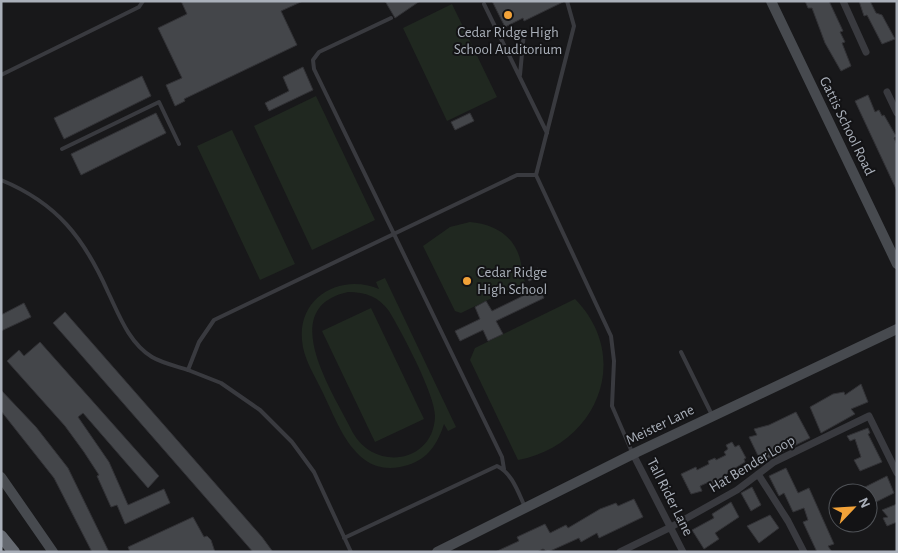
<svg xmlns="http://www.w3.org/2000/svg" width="898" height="553" font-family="'Alegreya Sans',sans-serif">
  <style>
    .green { fill: #202820; fill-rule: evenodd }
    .building { fill: #44464a; stroke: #323236 }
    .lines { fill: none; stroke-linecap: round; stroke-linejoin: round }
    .lane { stroke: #393a3f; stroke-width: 4 }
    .street { stroke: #393a3f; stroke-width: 7 }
    .secondary { stroke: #474a4f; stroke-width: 10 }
    .highway { stroke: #656970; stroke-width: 12 }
    .poi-dot { fill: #f2a238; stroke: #131315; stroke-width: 2 }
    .labels { text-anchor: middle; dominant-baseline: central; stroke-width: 4; stroke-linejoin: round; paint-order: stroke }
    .poi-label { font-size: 15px; fill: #aab0ba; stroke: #131315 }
    .street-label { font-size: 15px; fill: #aab0ba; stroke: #131315 }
  </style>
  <rect width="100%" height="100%" fill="#18181a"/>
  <path class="green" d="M452 4 497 97 447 121 403 28Z
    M316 96 375 220 312 250 254 126Z
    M232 130 295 264 260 280 197 146Z
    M470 222C493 224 514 235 520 259 522 267 522 274 525 282L461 313 455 311 423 246 450 227Z
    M385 278 456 427 448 431 444 424C438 443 428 459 408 465 357 481 340 428 323 393 315 376 303 358 302 340 298 296 342 273 379 289L376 282ZM348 292C366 292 379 297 389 311 401 331 435 394 435 416 434 463 375 472 353 433 335 395 274 308 348 292Z
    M575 299C634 359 595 446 518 460L470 360 475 348Z
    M371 308 424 419 375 442 322 331Z"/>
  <path class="building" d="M181 1H303L281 11 297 45 184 99 185 101 175 106 166 85 182 78 158 28 187 14Z
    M385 1H420L395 18Z
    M492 1H563V2L524 21 523 18 505 27Z
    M805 1H829L843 31 840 32 845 42 842 43 851 66 841 71 825 43 812 8H808Z
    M859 1H870L876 13 882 15 895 39 882 44 867 15 864 16Z
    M303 67 313 90 269 111 265 103 289 91 283 77Z
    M142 76 151 96 64 139 54 118Z
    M868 95 875 112 879 110 882 116 884 115 896 136 894 138 897 145V191L855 101Z
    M156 113 166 133 81 175 71 154Z
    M470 113 474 121 455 130 451 122Z
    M538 268 542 275 529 281 526 274Z
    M539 288 544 298 496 321 503 334 488 341 483 330 460 341 455 331 480 319 475 307 486 301 492 311Z
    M24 303 31 317 1 331V315Z
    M65 312 262 537 273 552H253L75 348 53 323Z
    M40 342 159 476 148 488 83 413 78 417 109 462 128 505 164 489 170 503 125 524 117 505 111 507 97 476 99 475 84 452 65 426 7 361 19 350 24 356Z
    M861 384 868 402 851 409 855 414 821 433 810 407 833 394 844 392 845 395Z
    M1 390 36 427 68 468 109 552H92L54 478 1 411Z
    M796 412 810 438 761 462 749 437 757 435 754 429 769 425Z
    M868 428 870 433 868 434 882 462 860 471 854 460 861 457 855 439 850 441 847 436Z
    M732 442 735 447 739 445 746 458 744 459 745 462 727 473 728 476 713 484 711 481 700 486 702 491 691 494 681 474 696 467 697 470 709 464 708 461 715 458 716 460 726 455 724 452 728 449 726 445Z
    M786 468 798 493 809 488 834 544 828 546 832 552H817L803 522 808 520 804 508 793 512 784 493 779 496 769 476Z
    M887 476 894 493 872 504 863 488Z
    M752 487 761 505 751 511 741 493Z
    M634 499 643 517 599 538 597 533 581 542 579 538 548 552 543 549 537 552H495L519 541 517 537 545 524 550 533 566 525 568 528 600 509 616 503 618 506Z
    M731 502 739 517 715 533 719 539 704 549 692 530 714 518 712 514Z
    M897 504V522L887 526 883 518 888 517 882 510Z
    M770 515 779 528 759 543 747 526Z
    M193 517 204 537 207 536 211 540 215 552H130L128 547Z"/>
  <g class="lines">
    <path class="lane" d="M567 1 574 26 536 175 611 336 614 361 612 406 632 452
      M484 4 547 133
      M391 18 319 52 313 60 314 69 502 457 504 469
      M1 75 139 7 143 1
      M520 75 524 32
      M62 149 159 102 179 144
      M1 180C57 203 84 238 108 292 119 315 129 343 152 357 162 363 176 366 188 370
      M681 352 712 415
      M344 538 497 466C512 473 518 492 525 507
      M351 552 314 472 292 442 260 410 221 383 188 370 199 342 214 320 517 175H536"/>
    <path class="street" d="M843 1 866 52
      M887 92 897 113
      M633 454 683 552
      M758 474 788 521 804 552
      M620 552 671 527 737 490 774 462 869 416 897 473"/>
    <path class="secondary" d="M771 1 897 264
      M1 477 53 552
      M437 552 633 454 897 329"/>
    <path class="highway" d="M1 536 14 552"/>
  </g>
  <g class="poi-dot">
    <circle cx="508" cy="15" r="5"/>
    <circle cx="467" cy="281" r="5"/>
  </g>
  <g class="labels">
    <g class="poi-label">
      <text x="508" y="32">Cedar Ridge High<tspan x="508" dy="17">School Auditorium</tspan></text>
      <text x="477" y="272" text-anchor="start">Cedar Ridge<tspan x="477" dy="17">High School</tspan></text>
    </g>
    <g class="street-label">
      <text transform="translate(847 126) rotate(64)">Gattis School Road</text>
      <text transform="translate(660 425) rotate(-26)">Meister Lane</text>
      <text transform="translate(752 464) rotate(-31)">Hat Bender Loop</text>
      <text transform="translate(670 497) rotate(63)">Tall Rider Lane</text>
    </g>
  </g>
  <rect width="898" height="553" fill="none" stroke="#aab0ba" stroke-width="5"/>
  <g transform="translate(853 508) rotate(65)"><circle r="24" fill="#131315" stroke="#4f5257"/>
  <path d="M0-4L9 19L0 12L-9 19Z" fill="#f2a238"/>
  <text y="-8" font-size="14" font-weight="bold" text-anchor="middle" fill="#aab0ba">N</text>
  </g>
</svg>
